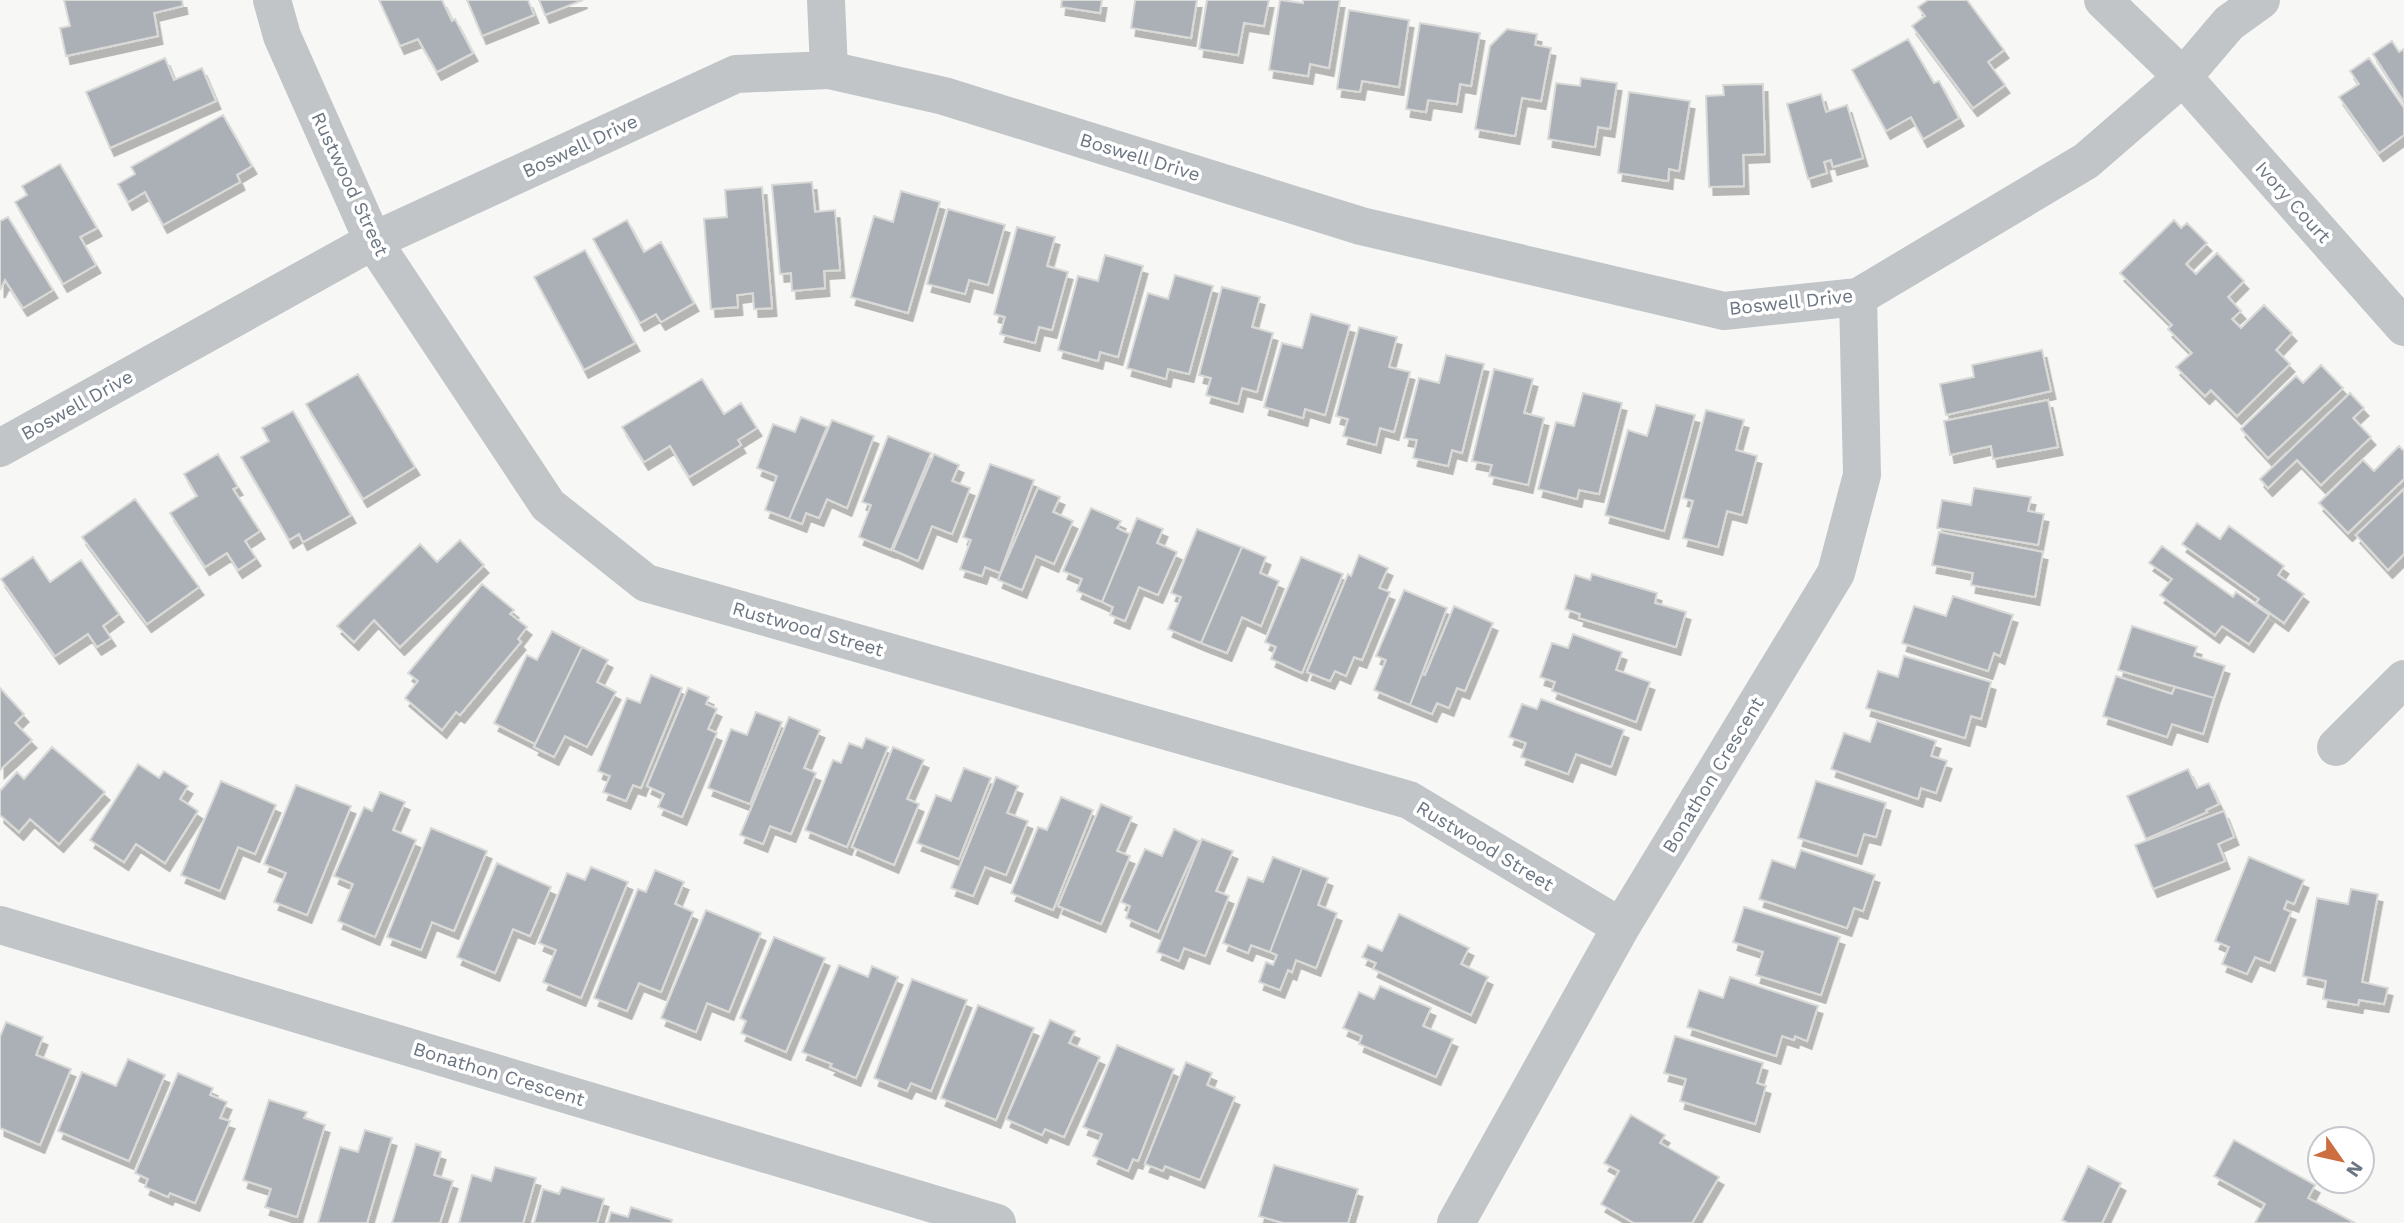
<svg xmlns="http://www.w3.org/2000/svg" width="2404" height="1223" font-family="'Work Sans',sans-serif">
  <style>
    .building { fill: #abb0b6; stroke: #d9d9d8; stroke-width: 2; filter: url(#shadow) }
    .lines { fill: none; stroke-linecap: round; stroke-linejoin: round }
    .minor { stroke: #c2c5c8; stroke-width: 38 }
    .labels { text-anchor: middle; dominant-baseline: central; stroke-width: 7; stroke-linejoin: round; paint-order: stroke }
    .street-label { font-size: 19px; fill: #6b7682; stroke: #fff }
  </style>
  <defs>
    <filter id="shadow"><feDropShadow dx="4.5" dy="8" stdDeviation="0" flood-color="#0004"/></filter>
  </defs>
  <rect width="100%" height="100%" fill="#f7f8f6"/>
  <path class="building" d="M64 0H182L183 6 154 13 158 36 66 56 60 28 70 26Z
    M379 0H442L452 21 455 19 473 53 437 72 418 39 400 46Z
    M467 0H528L534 15 482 36Z
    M539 0H583L545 15Z
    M1062 0H1102L1100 13 1061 7Z
    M1135 0H1197L1191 38 1131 28Z
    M1207 0H1269L1264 26 1244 23 1238 55 1199 49Z
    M1280 0 1303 3V0H1340L1329 68 1310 64 1308 76 1269 70Z
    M1928 0H1967L2004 50 1988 62 2005 85 1973 108 1912 26 1925 16 1918 7Z
    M1349 10 1409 20 1399 87 1362 81 1360 92 1337 89Z
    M1420 23 1480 33 1471 86 1460 84 1457 104 1428 100 1426 112 1406 109Z
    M1507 29 1537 34 1535 45 1551 48 1541 101 1522 98 1515 136 1475 129 1490 46Z
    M1908 39 1934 83 1939 81 1959 118 1923 139 1911 117 1886 131 1852 70Z
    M2392 41 2399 52 2404 49V102L2373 54Z
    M165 58 174 80 202 68 216 101 110 148 86 92Z
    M2369 58 2404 108V135L2379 153 2339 97 2359 84 2350 71Z
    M1581 78 1617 83 1610 129 1598 127 1595 147 1548 139 1556 83 1580 86Z
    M1763 84 1765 154 1743 155 1744 186 1709 187 1706 96 1724 95 1723 85Z
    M1629 92 1690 101 1679 171 1669 169 1668 181 1618 173Z
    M1821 94 1826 112 1847 105 1863 158 1833 167 1831 160 1824 162 1827 173 1808 179 1787 104Z
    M223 115 252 166 237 175 240 182 163 225 145 192 128 202 118 184 135 174 131 167Z
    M60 164 97 228 80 237 96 265 63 284 15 202 27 195 22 186Z
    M812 182 815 212 835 210 840 270 824 271 825 288 792 291 791 273 780 274 772 185Z
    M762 187 772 308 754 309 753 293 737 295 738 307 711 309 704 219 727 217 725 190Z
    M901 191 940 202 908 313 851 297 874 216 893 222Z
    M948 209 1005 225 988 285 969 280 965 294 927 284Z
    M8 217 53 290 23 308 5 280 0 290V221Z
    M627 220 644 252 661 242 694 303 661 322 656 314 640 323 593 239Z
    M2174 220 2181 228 2187 223 2207 243 2186 264 2196 274 2217 253 2244 281 2228 297 2241 311 2232 319 2241 328 2264 305 2292 333 2276 350 2290 364 2237 416 2211 390 2205 396 2176 367 2192 353 2168 329 2172 325 2120 273Z
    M1017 227 1055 237 1047 266 1068 272 1052 330 1039 327 1035 343 1000 334 1005 317 994 314Z
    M585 250 635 343 584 370 534 277Z
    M1105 255 1143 266 1118 357 1100 352 1098 361 1058 350 1078 276 1098 281Z
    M1175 275 1213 286 1189 374 1168 369 1166 379 1127 368 1148 293 1168 299Z
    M1222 287 1260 297 1252 327 1273 333 1257 392 1242 388 1238 404 1206 395 1211 378 1199 375Z
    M1311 314 1350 325 1325 415 1305 409 1303 418 1264 407 1282 343 1302 348Z
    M1359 327 1397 337 1389 367 1410 372 1394 432 1380 428 1376 445 1343 436 1348 419 1336 416Z
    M2042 350 2051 391 1946 415 1940 384 1974 377 1972 365Z
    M1446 355 1484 364 1462 453 1452 450 1448 466 1413 458 1417 440 1404 438 1419 378 1439 383Z
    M2321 365 2343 388 2268 458 2241 429 2296 376 2303 383Z
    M1494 369 1533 379 1524 413 1544 418 1528 485 1489 476 1492 465 1472 461Z
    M358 374 415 467 363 499 306 404Z
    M702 379 724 414 741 403 757 428 738 440 741 445 689 477 670 446 644 462 622 427Z
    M1583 393 1622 403 1599 494 1579 490 1577 499 1538 489 1556 422 1574 426Z
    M2350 393 2364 408 2353 418 2371 437 2321 485 2297 460 2268 488 2260 479Z
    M2048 400 2058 447 1993 459 1991 446 1950 455 1944 421Z
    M1656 405 1695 415 1664 531 1605 515 1628 430 1647 436Z
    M1706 410 1744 420 1736 450 1757 456 1742 515 1727 511 1718 547 1683 538 1693 501 1683 498Z
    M293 411 351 515 303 542 299 534 289 540 241 457 269 441 262 428Z
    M801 417 827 427 789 519 765 510 777 476 757 468 773 424 795 432Z
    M832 420 874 436 847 508 827 499 819 518 806 513 802 524 789 519Z
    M888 436 931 453 891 550 859 537 871 505 862 502Z
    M2399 446 2404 451V479L2348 533 2319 503 2363 460 2374 471Z
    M218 454 238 487 233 489 260 531 245 541 256 558 238 570 227 553 205 567 170 513 197 496 184 474Z
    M934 454 959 465 952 481 970 488 952 534 932 526 918 561 893 550Z
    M990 464 1034 480 1000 573 985 567 982 576 960 569 971 540 963 537Z
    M1038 488 1060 497 1053 512 1073 521 1054 564 1036 556 1022 590 998 580Z
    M1974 488 2031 497 2028 511 2044 514 2038 545 1937 528 1942 500 1971 505Z
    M2404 489V554L2388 570 2356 535Z
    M135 499 199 587 147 624 82 537Z
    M1091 508 1121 521 1117 528 1130 534 1102 602 1077 591 1082 579 1063 571Z
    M1137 518 1163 529 1157 543 1177 552 1158 595 1139 587 1125 621 1110 615 1113 607 1102 602Z
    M2197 523 2220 539 2229 526 2284 566 2278 575 2304 594 2284 623 2256 603 2259 599 2182 544Z
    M1197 529 1242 547 1201 643 1168 629 1181 597 1171 593Z
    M1939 532 2043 552 2035 597 1971 585 1973 573 1932 565Z
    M460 540 484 565 400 647 374 620 354 642 337 626 420 544 437 562Z
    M2162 546 2233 597 2236 592 2269 615 2249 644 2222 626 2215 635 2160 595 2172 579 2149 563Z
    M1242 547 1266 557 1260 573 1279 581 1261 626 1242 617 1227 653 1201 643Z
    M1359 555 1388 568 1379 588 1390 592 1362 660 1354 657 1346 676 1335 671 1330 681 1307 672 1348 574 1351 576Z
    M33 557 50 582 81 560 119 614 103 626 111 638 97 647 88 634 55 656 1 579Z
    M1301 557 1343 574 1302 673 1271 659 1276 647 1265 642Z
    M1592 574 1657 593 1655 603 1686 612 1676 647 1579 618 1580 614 1565 609 1575 575 1590 580Z
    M482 584 514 610 510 614 527 627 518 639 521 642 460 715 456 712 442 730 405 698 418 681 408 673Z
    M1404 590 1447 608 1410 705 1374 690 1386 660 1376 656Z
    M1953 596 2013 615 2000 656 1994 653 1988 671 1902 643 1914 606 1946 616Z
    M1454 606 1493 623 1465 691 1457 688 1449 708 1437 703 1432 714 1410 705 1422 674 1425 675Z
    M2132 626 2197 647 2194 656 2225 666 2214 698 2118 670Z
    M552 631 582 647 535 744 494 723 527 655 537 660Z
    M1573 634 1622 652 1616 670 1650 682 1636 722 1552 691 1555 682 1540 677 1552 643 1568 648Z
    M582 647 608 660 597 682 616 692 587 747 565 736 554 757 534 747Z
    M1904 656 1991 682 1981 719 1971 716 1965 738 1866 708 1878 671 1898 677Z
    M651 675 682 688 641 788 633 785 626 801 603 792 610 776 598 771 627 698 640 703Z
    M2116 676 2172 694 2175 687 2214 698 2203 734 2172 724 2167 737 2103 716Z
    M0 688 24 714 15 723 32 740 0 770Z
    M688 688 709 697 706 704 717 709 708 729 717 733 682 817 658 807 664 794 647 786Z
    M1541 699 1624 730 1611 767 1576 754 1568 774 1521 757 1526 743 1509 737 1522 704 1537 709Z
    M756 712 782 722 750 804 708 788 731 729 747 735Z
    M789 717 820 730 804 768 816 773 791 834 770 826 763 844 740 835Z
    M1877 721 1936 741 1931 756 1947 761 1936 793 1921 788 1918 799 1831 769 1844 733 1870 742Z
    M866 738 888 747 847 847 805 830 833 760 841 763 849 743 862 748Z
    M52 747 105 792 59 844 30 819 19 832 0 815V791L17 772 24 779Z
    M893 747 924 760 907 799 919 804 894 865 852 847Z
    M138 764 159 778 164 771 188 786 180 799 198 811 165 863 136 844 124 862 90 840Z
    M964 768 991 778 959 859 917 843 936 795 951 801Z
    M2188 769 2197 788 2209 783 2219 804 2206 810 2207 812 2146 839 2127 796Z
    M996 777 1018 786 1007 813 1028 821 1006 875 985 867 973 896 951 888Z
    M221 781 276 805 255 854 238 847 220 891 181 875Z
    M1816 781 1886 803 1876 837 1864 834 1857 856 1798 838Z
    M296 785 351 806 307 915 274 902 286 873 264 864Z
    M380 792 405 802 393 830 416 840 375 937 338 921 353 884 334 876 364 807 372 811Z
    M1061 797 1093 810 1053 910 1011 893 1038 827 1047 830Z
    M1101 804 1132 817 1117 851 1130 856 1101 924 1058 906Z
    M2224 811 2234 837 2218 844 2225 861 2153 889 2135 845Z
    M431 828 487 851 454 931 432 922 421 950 387 937Z
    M1174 829 1199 841 1158 932 1126 918 1130 906 1121 902 1145 849 1162 856Z
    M1202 839 1233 851 1216 891 1229 896 1205 956 1184 948 1179 961 1157 952Z
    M1801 850 1875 875 1863 911 1854 908 1847 928 1759 899 1772 860 1795 868Z
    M1273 857 1302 868 1270 952 1251 945 1248 953 1223 943 1248 877 1263 882Z
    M2249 857 2304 880 2294 904 2287 901 2284 909 2291 912 2270 963 2255 957 2247 974 2222 964 2229 947 2215 941Z
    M497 863 551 887 530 936 513 929 495 973 457 957Z
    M591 867 628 882 581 998 543 982 556 950 539 943 567 873 585 880Z
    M1302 868 1328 878 1318 905 1337 913 1316 968 1296 960 1292 972 1288 970 1280 990 1259 982 1266 962 1273 965 1277 955 1270 952Z
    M655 870 684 882 675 904 693 912 661 992 639 983 627 1011 594 998 638 889 646 892Z
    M2351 889 2378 894 2362 982 2388 988 2384 1004 2359 1000 2358 1005 2323 999 2326 981 2303 976 2317 898 2348 904Z
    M1744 907 1840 937 1821 995 1756 975 1763 952 1733 942Z
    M706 910 761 933 729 1012 707 1003 696 1032 661 1018Z
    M1399 914 1469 948 1461 964 1488 977 1471 1015 1373 969 1376 963 1362 957 1368 945 1382 951Z
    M774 937 825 958 786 1052 741 1033 746 1021 740 1018Z
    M839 965 868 977 872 966 898 977 856 1078 830 1067 832 1064 802 1052Z
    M1730 977 1818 1006 1807 1041 1795 1036 1794 1040 1782 1036 1776 1056 1687 1027 1699 990 1723 998Z
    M912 979 967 1000 931 1091 911 1083 907 1091 874 1078Z
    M1380 986 1431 1008 1423 1026 1453 1039 1436 1077 1359 1044 1362 1036 1343 1028 1359 992 1374 999Z
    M978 1005 1034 1028 996 1120 941 1098Z
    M1050 1020 1075 1031 1069 1043 1100 1057 1064 1137 1045 1129 1042 1135 1006 1119Z
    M6 1022 43 1037 36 1055 71 1069 40 1145 0 1128V1037Z
    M1675 1036 1763 1063 1757 1083 1766 1086 1755 1124 1680 1101 1686 1079 1664 1073Z
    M1117 1045 1174 1069 1138 1161 1133 1159 1128 1171 1093 1156 1102 1134 1083 1127Z
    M128 1059 165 1075 129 1161 58 1131 82 1072 116 1086Z
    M1186 1062 1212 1073 1207 1085 1235 1097 1200 1180 1165 1166 1163 1171 1145 1164Z
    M178 1073 213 1088 210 1095 227 1102 220 1118 230 1121 195 1203 170 1193 168 1197 145 1187 148 1179 135 1173Z
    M269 1100 307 1112 304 1118 325 1125 297 1217 265 1207 271 1189 243 1180Z
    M1631 1115 1665 1135 1660 1143 1719 1177 1692 1223H1634L1601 1204 1619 1171 1604 1163Z
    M365 1130 392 1138 367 1223H318L340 1147 358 1152Z
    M2234 1140 2315 1185 2308 1198 2355 1223H2255L2265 1204 2214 1176Z
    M416 1144 441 1152 434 1175 453 1181 440 1223H392Z
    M1274 1165 1358 1189 1348 1223H1283L1259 1216Z
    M2088 1166 2121 1183 2102 1223H2068L2062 1220Z
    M495 1167 536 1178 523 1223H459L472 1175 491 1181Z
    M562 1187 604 1199 597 1223H534L543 1189 559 1194Z
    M631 1207 672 1220 671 1223H608L611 1212 628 1217Z"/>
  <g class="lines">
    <path class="minor" d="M272 0 282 36 373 241 548 505 646 583 1409 800 1621 927
      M826 0 829 70
      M2103 0 2183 77 2404 327
      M0 448 373 241 736 74 829 70 944 96 1361 226 1724 311 1858 297 2086 161 2183 77 2229 23 2261 0
      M2336 747 2404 679
      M0 925 997 1223
      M1456 1223 1621 927 1836 573 1862 475 1858 297"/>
  </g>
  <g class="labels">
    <g class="street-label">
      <text transform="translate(580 146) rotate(-25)">Boswell Drive</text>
      <text transform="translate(1140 157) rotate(17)">Boswell Drive</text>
      <text transform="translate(350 184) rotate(65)">Rustwood Street</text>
      <text transform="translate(2293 202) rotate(48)">Ivory Court</text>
      <text transform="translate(1791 302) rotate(-6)">Boswell Drive</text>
      <text transform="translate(77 405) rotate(-29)">Boswell Drive</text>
      <text transform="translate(808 629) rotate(16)">Rustwood Street</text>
      <text transform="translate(1713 775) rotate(-59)">Bonathon Crescent</text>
      <text transform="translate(1485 846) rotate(31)">Rustwood Street</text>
      <text transform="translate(499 1074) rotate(17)">Bonathon Crescent</text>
    </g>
  </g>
  <g transform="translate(2341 1160) rotate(124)"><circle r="33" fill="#ffffff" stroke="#c4c8cd" stroke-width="2"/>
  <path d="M0-5L12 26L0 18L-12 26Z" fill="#cd6e40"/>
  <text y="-10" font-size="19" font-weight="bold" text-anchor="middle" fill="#6b7682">N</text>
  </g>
</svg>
